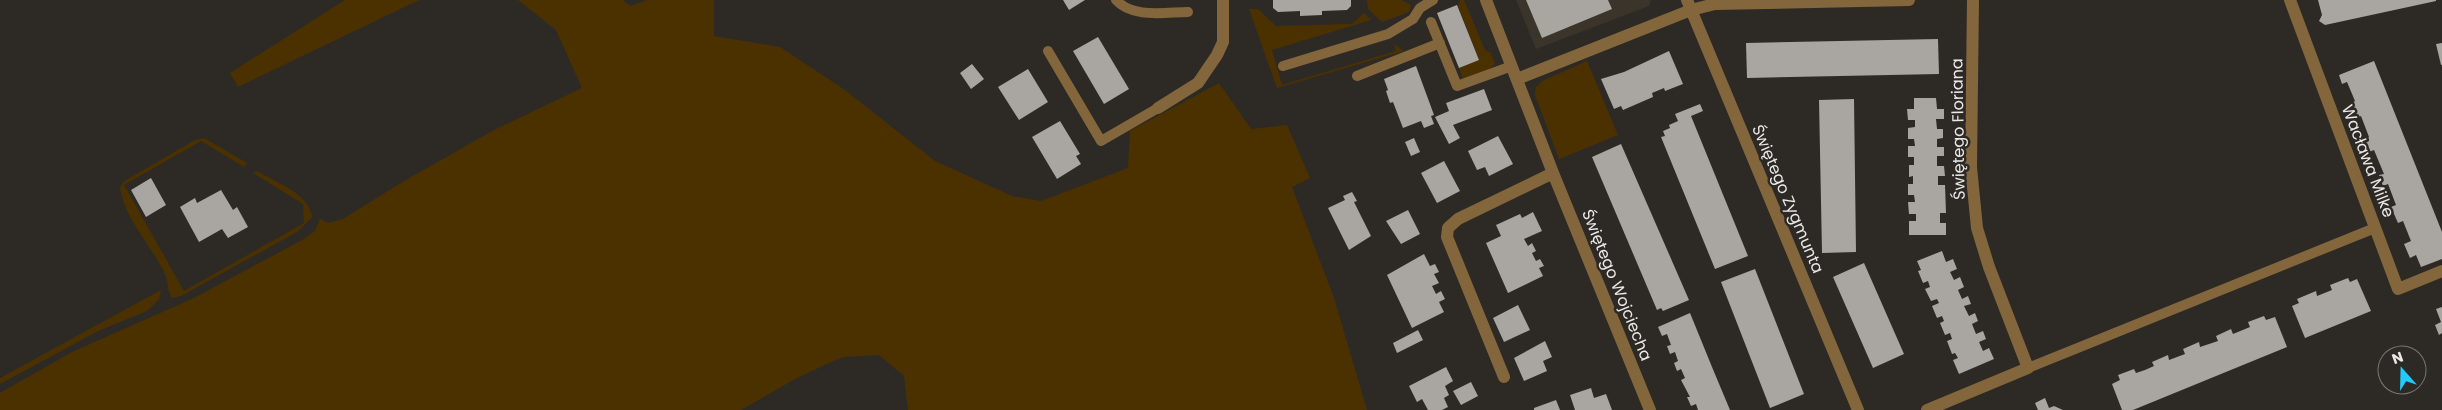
<svg xmlns="http://www.w3.org/2000/svg" width="2442" height="410" font-family="Poppins,sans-serif">
  <style>
    .built { fill: #3a342b }
    .green { fill: #4b3100 }
    .building { fill: #a9a6a1 }
    .lines { fill: none; stroke-linecap: round; stroke-linejoin: round }
    .service { stroke: #83663b; stroke-width: 10 }
    .minor { stroke: #83663b; stroke-width: 12 }
    .labels { text-anchor: middle; dominant-baseline: central; stroke-width: 5; stroke-linejoin: round; paint-order: stroke }
    .street-label { font-size: 16px; fill: #ebe9e7; stroke: #2d2a26 }
  </style>
  <rect width="100%" height="100%" fill="#2d2a26"/>
  <path class="built" d="M1516 0H1651L1649 6 1536 49Z"/>
  <path class="green" d="M345 0H419L238 87 230 73Z
    M518 0H623L630 6 648 0H714V36L780 47 845 90 935 161 1012 196 1041 201 1128 168 1130 131 1219 83 1251 129 1287 125 1310 178 1292 187 1334 298 1367 410H908L904 376 879 355 844 357 833 361 795 379 741 410H0V393L72 352 194 298 304 239 315 231 320 219 328 223 343 219 399 184 494 130 582 88 556 30Z
    M1367 0H1401L1411 5 1409 12 1382 22 1368 9Z
    M1460 0H1464L1485 50 1491 53 1495 64 1489 69 1463 79 1459 68 1479 59 1458 6Z
    M1249 9H1258L1276 26 1352 24 1364 13 1371 20 1272 50 1282 85 1396 51 1394 44 1404 51 1277 88Z
    M1587 61 1618 135 1559 159 1535 95 1536 87 1542 81Z
    M204 138 247 163 244 167 201 141 124 185 184 291 304 223 303 204 253 173 257 171C275 182 310 194 312 217L297 232 181 296 172 298C167 291 169 281 164 272 151 245 125 219 120 188L123 182 195 140Z
    M161 290 159 299 147 311 98 331 0 384V378Z"/>
  <path class="building" d="M1063 0H1085L1069 10Z
    M1273 0H1351V6L1347 10 1322 11V15L1300 16V11L1278 12 1273 8Z
    M1526 0H1608L1612 9 1542 38Z
    M2318 0H2436V1L2325 25 2319 21 2322 15Z
    M1457 5 1479 60 1459 68 1437 13Z
    M1098 37 1129 89 1104 104 1073 51Z
    M1938 39 1939 74 1747 78 1746 43Z
    M2442 43V65H2441L2436 44Z
    M1669 51 1683 84 1665 91 1664 88 1652 93 1653 97 1623 110 1621 106 1614 109 1601 79 1624 72Z
    M2374 61 2442 232V259L2421 267 2416 255 2410 258 2404 244 2411 241 2403 221 2398 223 2391 207 2396 205 2388 184 2383 186 2379 175 2384 174 2374 150 2369 152 2364 139 2369 137 2361 116 2355 118 2350 104 2355 101 2347 82 2342 84 2339 75Z
    M972 64 984 79 971 89 960 73Z
    M1416 66 1434 115 1431 116 1434 124 1424 128 1421 121 1403 128 1393 102 1390 103 1386 91 1388 90 1384 79Z
    M1028 69 1048 102 1019 120 998 87Z
    M1484 89 1492 110 1453 125 1460 138 1449 144 1435 117 1449 111 1446 103Z
    M1914 98H1936L1937 109H1944V119H1936L1937 129H1943V138L1937 139V147H1944V156H1937V166H1944L1945 176H1938V185H1945L1946 213H1940V223H1946V235H1909V221H1916V214H1909L1908 202H1915L1914 195H1908V184H1913V176L1909 177V165H1914V157H1908V146H1915L1914 139H1908V128L1915 127V120H1908L1907 109H1914Z
    M1854 99 1856 252 1822 253 1819 100Z
    M1700 104 1703 111 1691 116 1748 256 1715 269 1661 137 1665 136 1663 131 1670 128 1669 125 1678 121 1675 114Z
    M1060 121 1080 154 1076 156 1081 164 1057 179 1032 137Z
    M1498 136 1513 164 1489 176 1485 167 1477 170 1468 151Z
    M1414 138 1420 152 1411 156 1405 142Z
    M1621 144 1689 300 1663 311 1661 308 1657 310 1592 157Z
    M1444 161 1460 191 1437 203 1421 173Z
    M151 178 166 205 146 217 131 190Z
    M221 190 233 210 237 207 248 227 228 238 222 229 199 242 180 207 195 198 197 203Z
    M1352 192 1357 201 1354 202 1371 236 1349 250 1328 208 1345 200 1343 196Z
    M1408 210 1420 234 1401 244 1386 221Z
    M1533 212 1542 231 1524 239 1528 246 1532 243 1536 251 1532 253 1536 261 1540 259 1544 266 1539 268 1543 276 1508 293 1486 243 1501 236 1496 225 1520 214 1522 218Z
    M1942 251 1946 262 1953 259 1957 269 1950 272 1954 280 1960 277 1964 287 1958 290 1962 299 1968 296 1971 304 1964 306 1969 316 1975 313 1978 321 1972 324 1976 334 1983 331 1986 339 1979 342 1983 351 1989 348 1994 359 1959 374 1953 360 1958 358 1955 353 1952 354 1947 341 1952 339 1950 333 1945 335 1940 323 1944 321 1942 316 1937 318 1932 306 1939 303 1937 299 1931 301 1925 289 1930 287 1928 281 1923 283 1918 271 1921 270 1917 261Z
    M1424 254 1430 266 1435 264 1439 272 1434 274 1439 283 1432 286 1436 294 1441 291 1445 299 1439 302 1444 312 1412 328 1387 275Z
    M1864 263 1904 354 1873 368 1833 277Z
    M1755 269 1804 394 1770 408 1721 282Z
    M2348 278 2350 282 2357 279 2371 311 2305 338 2292 306 2299 303 2297 299 2316 291 2317 296 2332 290 2330 285Z
    M1518 305 1530 330 1504 342 1493 318Z
    M2442 307V333L2439 335 2435 325 2441 322 2436 309Z
    M1690 313 1712 367 1730 410H1698L1696 404 1691 406 1687 397H1690L1681 380 1685 378 1681 369 1677 371 1674 363 1678 361 1675 352 1670 354 1667 346 1671 345 1667 334 1662 336 1658 327Z
    M2264 316 2266 320 2275 317 2287 347 2133 410H2122L2112 384 2120 380 2118 375 2134 369 2136 373 2145 370 2154 366 2152 362 2168 355 2169 360 2185 354 2183 349 2199 342 2200 347 2218 341 2216 336 2231 329 2233 334 2250 327 2248 322Z
    M1418 330 1423 340 1397 353 1393 343Z
    M1545 341 1552 357 1543 361 1547 371 1524 381 1514 358Z
    M1446 367 1453 381 1445 386 1449 395 1444 398 1448 407 1442 410H1428L1422 399 1417 402 1409 386Z
    M1471 382 1478 396 1461 405 1453 391Z
    M1591 388 1594 398 1606 394 1612 410H1575L1570 395Z
    M2045 398 2049 408 2054 406 2063 410H2038L2035 403Z
    M1556 400 1560 410H1534V408Z"/>
  <g class="lines">
    <path class="service" d="M1116 0C1133 19 1166 12 1188 12
      M1431 22 1457 86 1512 66
      M1048 51 1101 141 1158 108
      M1283 66 1388 34 1413 19 1420 8 1433 0
      M1357 76 1440 43
      M2028 368 2375 228"/>
    <path class="minor" d="M1486 0 1553 173 1650 410
      M1687 0 1858 410
      M2290 0 2398 289 2442 271
      M1517 79 1691 10 1715 4 1909 0
      M1158 108 1198 83 1217 55 1223 42V0
      M1504 377 1447 237 1448 228 1458 219 1553 173
      M1927 410 2028 368 1989 267 1977 228 1971 167 1973 0"/>
  </g>
  <g class="labels">
    <g class="street-label">
      <text transform="translate(1958 129) rotate(-91)">Świętego Floriana</text>
      <text transform="translate(2368 161) rotate(69)">Wacława Milke</text>
      <text transform="translate(1788 199) rotate(67)">Świętego Zygmunta</text>
      <text transform="translate(1617 285) rotate(68)">Świętego Wojciecha</text>
    </g>
  </g>
  <g transform="translate(2402 370) rotate(340)"><circle r="24" fill="#2d2a26" stroke="#797673"/>
  <path d="M0-4L9 19L0 12L-9 19Z" fill="#22c9fd"/>
  <text y="-8" font-size="14" font-weight="bold" text-anchor="middle" fill="#ebe9e7">N</text>
  </g>
</svg>
